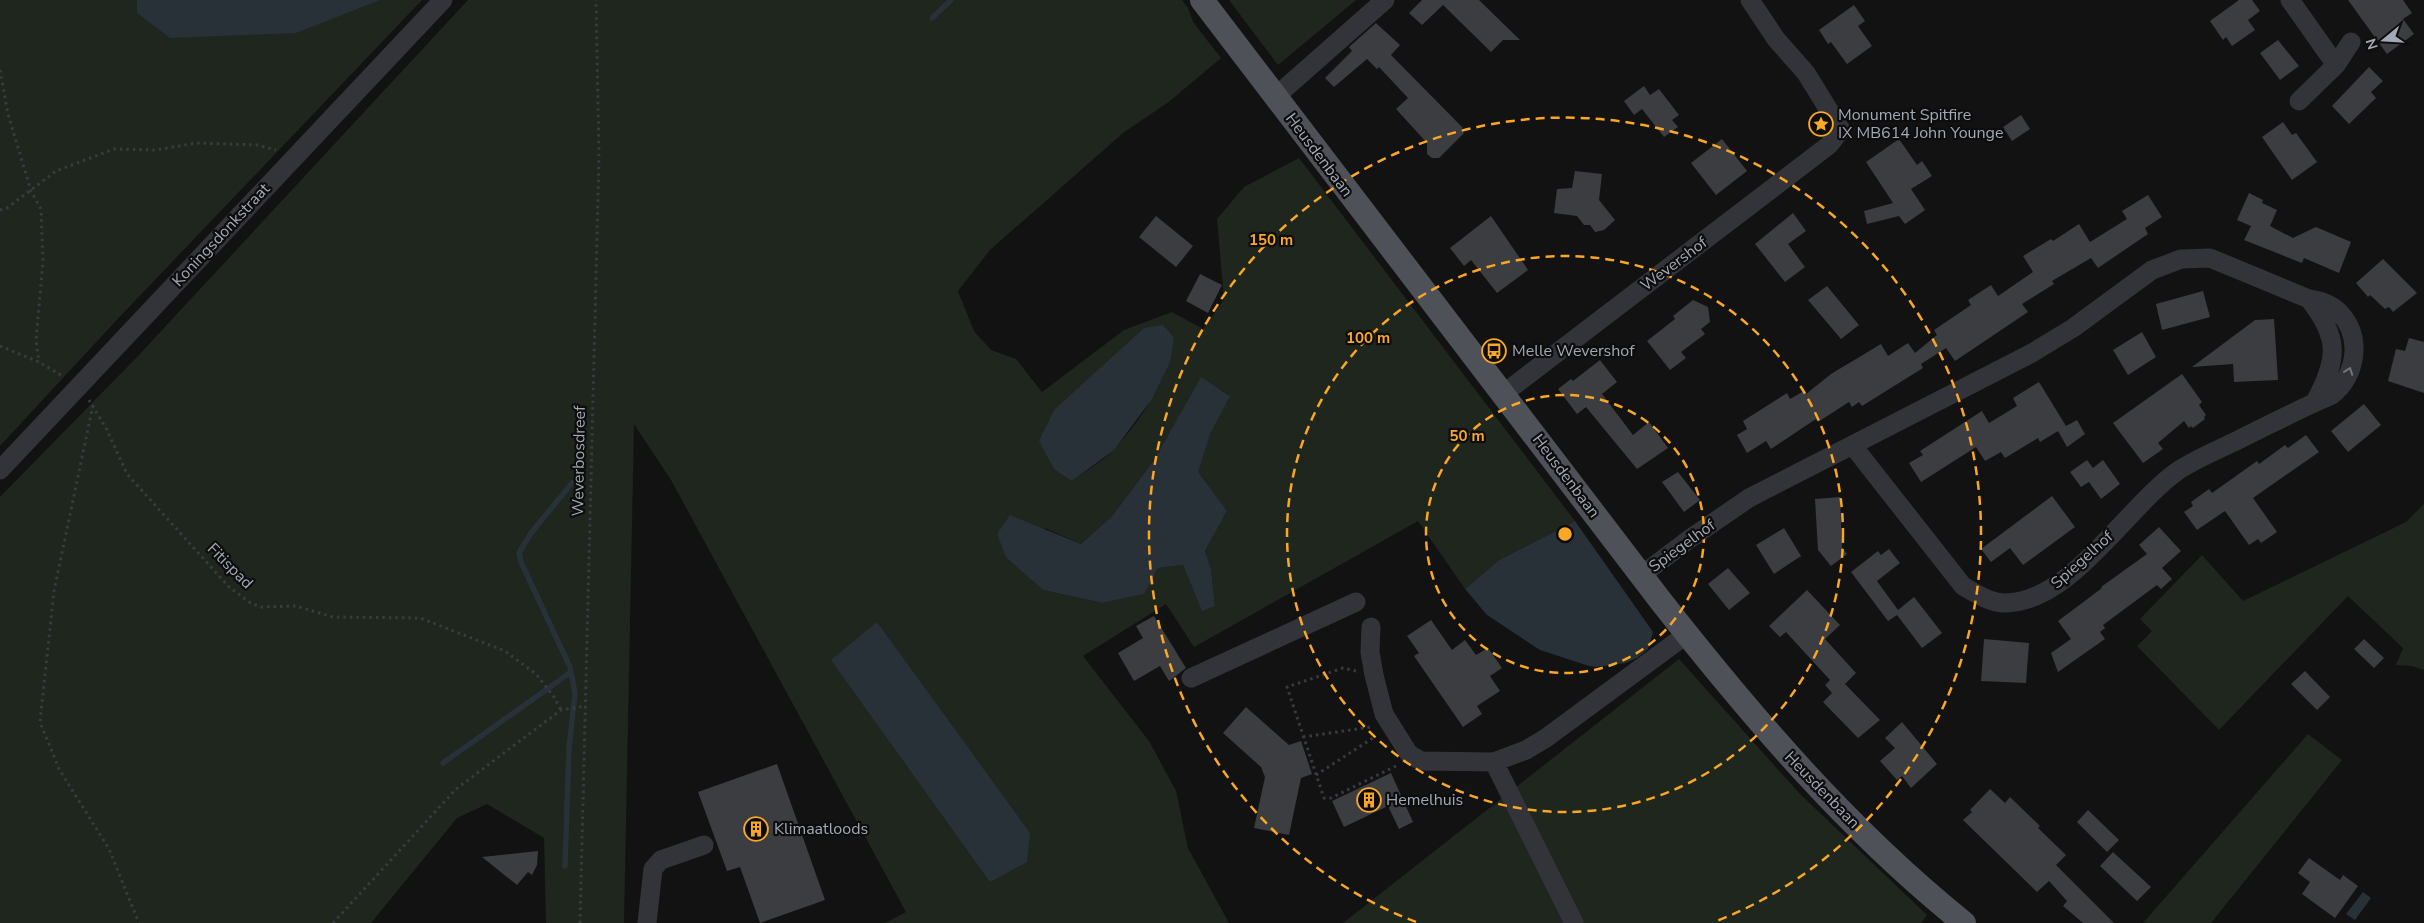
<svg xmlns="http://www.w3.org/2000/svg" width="2424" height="923" font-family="'Nunito Sans',sans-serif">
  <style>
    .green { fill: #1e261e; fill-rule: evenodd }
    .water { fill: #283138 }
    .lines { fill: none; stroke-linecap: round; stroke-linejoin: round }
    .stream { stroke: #283138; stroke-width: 5.5 }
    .building { fill: #3c3d41 }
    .path { stroke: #393b40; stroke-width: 3; stroke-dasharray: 2.5 4; stroke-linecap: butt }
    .minor { stroke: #333439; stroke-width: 19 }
    .major { stroke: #4e5158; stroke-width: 24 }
    .oneway { stroke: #70747d }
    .ring { fill: none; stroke: #faa723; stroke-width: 2.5; stroke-dasharray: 9 6 }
    .labels { text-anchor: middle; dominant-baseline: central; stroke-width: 4.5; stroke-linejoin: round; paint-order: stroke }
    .poi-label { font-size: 16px; fill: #a2a9b5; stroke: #0d0d0e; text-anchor: start }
    .street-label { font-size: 16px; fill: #a2a9b5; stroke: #0d0d0e }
    .centre { fill: #faa723; stroke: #0d0d0e; stroke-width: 2.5 }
    .ring-label { font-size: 15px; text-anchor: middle; font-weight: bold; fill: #faa723; stroke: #0d0d0e; stroke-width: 4.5; stroke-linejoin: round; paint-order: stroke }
  </style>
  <rect width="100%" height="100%" fill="#121213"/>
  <path class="green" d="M0 0H422L112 325 0 446Z
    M468 0H1182L1188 8 1193 22 1221 58 1170 101 1123 133 990 250 958 291 974 331 991 350 1016 359 1042 392 1124 330 1172 312 1203 329 1224 300 1217 219 1244 187 1299 158 1575 521 1499 560 1465 589 1418 521 1194 647 1166 604 1083 656 1149 741 1176 791 1188 848 1229 923H885L906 912 671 480 634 424 624 923H546L544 838 487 804 457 818 371 923H0V497L138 356ZM1174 338C1166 380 1144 417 1115 448 1104 461 1085 471 1072 481ZM1201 378 1229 395 1211 432 1197 473 1227 511 1205 551 1211 569 1215 606 1202 610 1183 565 1158 568 1143 594 1102 603 1043 590 1027 575 1045 528 1081 544 1112 516 1154 460Z
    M1229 0H1356L1278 65Z
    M2424 504V670L2412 666 2396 665 2403 648 2348 596 2219 730 2137 646 2152 631 2140 619 2202 555 2243 601 2406 522Z
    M1679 659 1800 794 1927 915 1921 923H1343Z
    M2308 734 2342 760 2211 923H2143Z"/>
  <path class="water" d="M137 0H380L296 33 170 38 137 13Z
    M1163 325 1174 338 1170 362 1152 399 1114 450 1072 481 1054 469 1039 441 1054 410 1144 328Z
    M1201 377 1230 396 1211 432 1198 472 1227 511 1205 551 1211 569 1215 606 1202 611 1183 565 1158 568 1144 594 1102 603 1043 590 1006 557 997 534 1010 515 1081 544 1112 516 1154 460Z
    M1575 521 1653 632 1648 649 1637 658 1625 663 1596 667 1589 666 1540 650 1487 615 1465 589 1499 560Z
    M877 622 1030 833 1027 862 990 882 831 660Z
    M2363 892 2371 898 2355 920 2346 914Z"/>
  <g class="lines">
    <path class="stream" d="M932 18 951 0
      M443 763 571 672
      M565 866 569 748 575 693 570 667 521 562 519 553 531 533 572 483"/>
  </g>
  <path class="building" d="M1422 0H1479L1520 40H1503L1491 52 1443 5 1422 25 1409 13Z
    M2239 0H2252L2260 11 2248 20 2255 30 2232 46 2226 37 2223 40 2210 21Z
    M2348 0H2403L2412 13 2403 19 2414 34 2387 54Z
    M1854 5 1865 21 1858 26 1872 46 1847 64 1831 42 1828 44 1819 30Z
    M1376 23 1400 45 1391 55 1463 128 1461 129 1464 133 1439 158H1432L1427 154V143L1396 109 1408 98 1379 67 1377 69 1367 59 1334 87 1325 78 1352 51 1349 47Z
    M2278 40 2299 66 2280 80 2260 53Z
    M2369 67 2383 81 2371 92 2376 98 2349 124 2332 106Z
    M1644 86 1650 95 1659 89 1679 115 1672 120 1678 127 1664 137 1642 109 1634 115 1624 101Z
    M2021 115 2030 129 2012 141 2003 127Z
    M2283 122 2292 135 2296 133 2317 162 2292 180 2262 137Z
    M1722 139 1747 171 1716 195 1691 163Z
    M1899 139 1917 165 1922 161 1932 176 1911 189 1925 210 1905 224 1899 216 1867 224 1864 211 1893 203 1866 162Z
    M1575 171 1602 174 1599 200 1615 220 1604 230 1595 232 1590 225H1584L1577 216 1554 213 1557 189 1572 188Z
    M2249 193 2263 200 2262 203 2277 210 2270 226 2293 238 2316 227 2351 242 2339 273 2304 258 2302 263 2244 240 2251 226 2237 220Z
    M2148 195 2162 217 2145 228 2148 234 2098 268 2091 258 2052 281 2054 284 2022 304 2028 312 1955 361 1946 348 1921 364 1923 368 1862 406 1859 402 1852 407 1849 402 1818 422 1816 419 1771 449 1766 441 1747 453 1737 435 1747 429 1743 421 1787 393 1790 399 1804 391 1806 394 1831 374 1881 344 1888 356 1908 343 1915 353 1937 335 1934 330 1971 305 1968 300 1991 285 1998 296 2033 272 2023 256 2051 239 2053 241 2079 224 2090 242 2127 219 2122 211Z
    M1793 213 1806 231 1788 244 1805 267 1785 282 1755 244Z
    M1156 216 1193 246 1176 267 1139 237Z
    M1491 216 1528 270 1497 293 1471 260 1464 266 1450 248Z
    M2383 259 2417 293 2393 312 2389 307 2385 309 2370 295 2368 297 2356 283Z
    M1200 274 1222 285 1208 313 1186 301Z
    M1827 286 1859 325 1841 339 1808 300Z
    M2203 291 2210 317 2162 330 2156 304Z
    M1693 300 1708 307 1710 322 1701 329 1705 334 1681 352 1686 358 1670 370 1647 341 1675 319 1673 316Z
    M2274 319 2278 380 2234 382 2233 364 2192 367 2255 320Z
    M2142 332 2156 357 2128 375 2113 350Z
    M2409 338 2424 342V393L2388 381 2396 349 2405 351Z
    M1600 360 1617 382 1602 394 1633 435 1649 422 1668 448 1637 469 1586 407 1577 414 1558 389 1571 379 1573 381Z
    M2182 374 2202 402 2199 405 2206 415 2204 417 2205 419 2193 428 2191 426 2189 428 2184 421 2158 443 2163 449 2143 463 2113 423Z
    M2039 382 2066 426 2077 420 2085 434 2067 447 2058 431 2040 442 2038 438 2005 458 2001 452 1985 461 1976 447 1921 482 1909 463 1923 455 1920 451 1982 411 1989 423 2017 406 2013 398Z
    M2364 404 2381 425 2348 452 2331 431Z
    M2306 435 2319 452 2253 498 2277 532 2261 543 2258 539 2249 545 2225 511 2197 530 2184 512 2193 506 2191 502 2209 489 2212 493 2257 461 2259 464 2285 445 2288 448Z
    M2087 460 2093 468 2103 460 2120 484 2101 499 2089 482 2081 487 2070 472Z
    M1678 472 1700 500 1684 512 1662 482Z
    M2052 496 2075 527 2023 565 2010 548 1991 562 1981 549Z
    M1840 497 1842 547 1847 554 1831 566 1818 550 1815 499Z
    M2159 527 2181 551 2162 568 2172 579 2161 589 2157 585 2103 625 2105 628 2100 632 2105 639 2058 672 2051 653 2071 639 2058 621 2102 588 2101 587 2147 554 2139 545Z
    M1784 528 1801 556 1774 574 1756 545Z
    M1889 549 1900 563 1877 581 1898 610 1914 597 1942 633 1922 648 1897 615 1888 621 1851 572 1878 551 1881 555Z
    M1728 568 1750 593 1729 610 1708 584Z
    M1807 590 1840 625 1825 639 1856 673 1845 684 1880 720 1858 738 1823 702 1832 693 1825 685 1830 680 1786 632 1780 637 1769 626Z
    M1154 616 1186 668 1169 681 1160 666 1134 681 1118 653 1143 638 1136 626Z
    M1431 620 1452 650 1465 640 1476 655 1488 648 1502 668 1490 676 1500 691 1477 706 1482 714 1463 727 1414 656 1419 653 1407 636Z
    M1984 639 2029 643 2026 683 1981 681Z
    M2364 639 2384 658 2374 668 2354 649Z
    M2305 671 2330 697 2317 710 2291 684Z
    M1246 707 1289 745 1301 741 1312 774 1301 778 1289 835 1254 828 1265 777 1261 767 1223 733Z
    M1902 722 1937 764 1911 788 1902 776 1897 780 1880 761 1895 748 1885 738Z
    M777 764 825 900 760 923 740 867 727 871 698 792Z
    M1391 773 1413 822 1399 829 1388 806 1344 827 1332 801Z
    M1990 789 2005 803 2010 797 2040 826 2038 828 2066 855 2056 865 2114 923H2083L2063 906 2067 901 2049 881 2037 892 1963 820 1972 812 1970 810Z
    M2088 810 2119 840 2107 852 2077 822Z
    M538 851 537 865 532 875 528 872 517 885 482 857Z
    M2113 852 2151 887 2137 901 2100 866Z
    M2309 858 2340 880 2343 875 2358 886 2335 918 2302 894 2310 882 2298 873Z"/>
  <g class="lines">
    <path class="path" d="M0 70 8 114 31 191 41 209 43 262 36 340 39 362
      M0 210 7 208 56 171 114 149 156 150 196 143 257 145 276 150
      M0 346 39 362 64 377
      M89 400 107 430 127 474 228 586 249 602 261 607 296 606 333 617 420 618 505 651 536 674 554 697 561 710
      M93 405 54 591 40 722 59 769 109 849 139 923
      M1356 671 1343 668 1287 687 1324 798H1331L1396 766
      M1303 737 1371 727
      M1316 775 1376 736
      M333 923 456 789 561 710 586 706
      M580 923 599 156 596 0"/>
    <path class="minor" d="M2290 0 2336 65
      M1275 97 1385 0
      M2299 101 2336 65 2351 42
      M2309 299C2340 338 2338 359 2315 402
      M1503 394 1829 145 1841 130 1806 73 1776 39 1750 0
      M0 470 443 0
      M1642 575 1688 540 1749 498 2032 353 2073 328 2152 270 2181 259 2210 258 2309 299C2319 301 2330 303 2338 311 2363 336 2357 374 2332 395 2301 408 2271 424 2240 439 2220 449 2198 458 2179 470 2127 506 2071 603 2005 603 1990 603 1975 593 1963 586L1853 446
      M1371 627 1370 652 1374 675 1384 714 1409 754 1421 761 1494 762 1526 750 1546 738 1687 634
      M1191 678 1356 602
      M1494 762 1574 923
      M647 923 653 869 661 860 704 845"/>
    <path class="major" d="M1202 0 1660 600C1751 716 1848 830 1964 923"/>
  </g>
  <defs><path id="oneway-chevron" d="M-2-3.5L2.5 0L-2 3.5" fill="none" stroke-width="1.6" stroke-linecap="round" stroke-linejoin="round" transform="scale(1.25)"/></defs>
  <use class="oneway" href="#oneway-chevron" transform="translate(2349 371) rotate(-70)"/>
  <g class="ring">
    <circle cx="1565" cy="534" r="139"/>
    <circle cx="1565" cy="534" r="278"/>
    <path d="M1416 922A416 416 0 1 1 1714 922"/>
  </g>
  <defs>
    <g id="sight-ring" transform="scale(1.25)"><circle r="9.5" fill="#0d0d0e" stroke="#faa723" stroke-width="1.5"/><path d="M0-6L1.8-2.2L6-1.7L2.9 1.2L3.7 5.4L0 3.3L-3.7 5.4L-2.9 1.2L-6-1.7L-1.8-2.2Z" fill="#faa723"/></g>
    <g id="bus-ring" transform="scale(1.25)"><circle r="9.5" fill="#0d0d0e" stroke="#faa723" stroke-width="1.5"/><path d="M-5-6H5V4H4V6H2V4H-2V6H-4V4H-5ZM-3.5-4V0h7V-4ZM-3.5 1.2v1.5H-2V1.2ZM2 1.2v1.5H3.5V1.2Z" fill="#faa723"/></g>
    <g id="building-ring" transform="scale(1.25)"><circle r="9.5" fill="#0d0d0e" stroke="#faa723" stroke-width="1.5"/><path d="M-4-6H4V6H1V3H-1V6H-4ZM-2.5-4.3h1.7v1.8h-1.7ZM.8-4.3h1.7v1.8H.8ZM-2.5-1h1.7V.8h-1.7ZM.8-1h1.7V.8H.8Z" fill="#faa723"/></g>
  </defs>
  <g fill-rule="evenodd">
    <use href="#sight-ring" x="1821" y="124"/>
    <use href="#bus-ring" x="1494" y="351"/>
    <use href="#building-ring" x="1369" y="800"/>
    <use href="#building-ring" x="756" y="829"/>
  </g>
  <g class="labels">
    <g class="poi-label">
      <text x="1838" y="115">Monument Spitfire<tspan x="1838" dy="18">IX MB614 John Younge</tspan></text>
      <text x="1512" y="351">Melle Wevershof</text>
      <text x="1386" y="800">Hemelhuis</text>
      <text x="774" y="829">Klimaatloods</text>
    </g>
    <g class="street-label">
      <text transform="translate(1319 155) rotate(53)">Heusdenbaan</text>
      <text transform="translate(221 235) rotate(-47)">Koningsdonkstraat</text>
      <text transform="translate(1674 264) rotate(-37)">Wevershof</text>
      <text transform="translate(579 461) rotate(-89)">Weverbosdreef</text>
      <text transform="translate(1566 476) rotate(53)">Heusdenbaan</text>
      <text transform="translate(1682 546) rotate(-36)">Spiegelhof</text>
      <text transform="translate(2082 560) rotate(-42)">Spiegelhof</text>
      <text transform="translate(230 566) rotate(45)">Fitispad</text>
      <text transform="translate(1822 790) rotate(46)">Heusdenbaan</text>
    </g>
  </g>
  <circle cx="1565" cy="534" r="8" class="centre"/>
  <g class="ring-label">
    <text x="1271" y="245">150 m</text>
    <text x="1368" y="343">100 m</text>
    <text x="1467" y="441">50 m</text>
  </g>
  <g transform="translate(2384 40) rotate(252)" stroke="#0d0d0e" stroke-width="4" paint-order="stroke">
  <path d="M0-4L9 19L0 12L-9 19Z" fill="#a2a9b5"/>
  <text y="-8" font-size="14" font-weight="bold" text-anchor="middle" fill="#a2a9b5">N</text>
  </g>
</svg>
